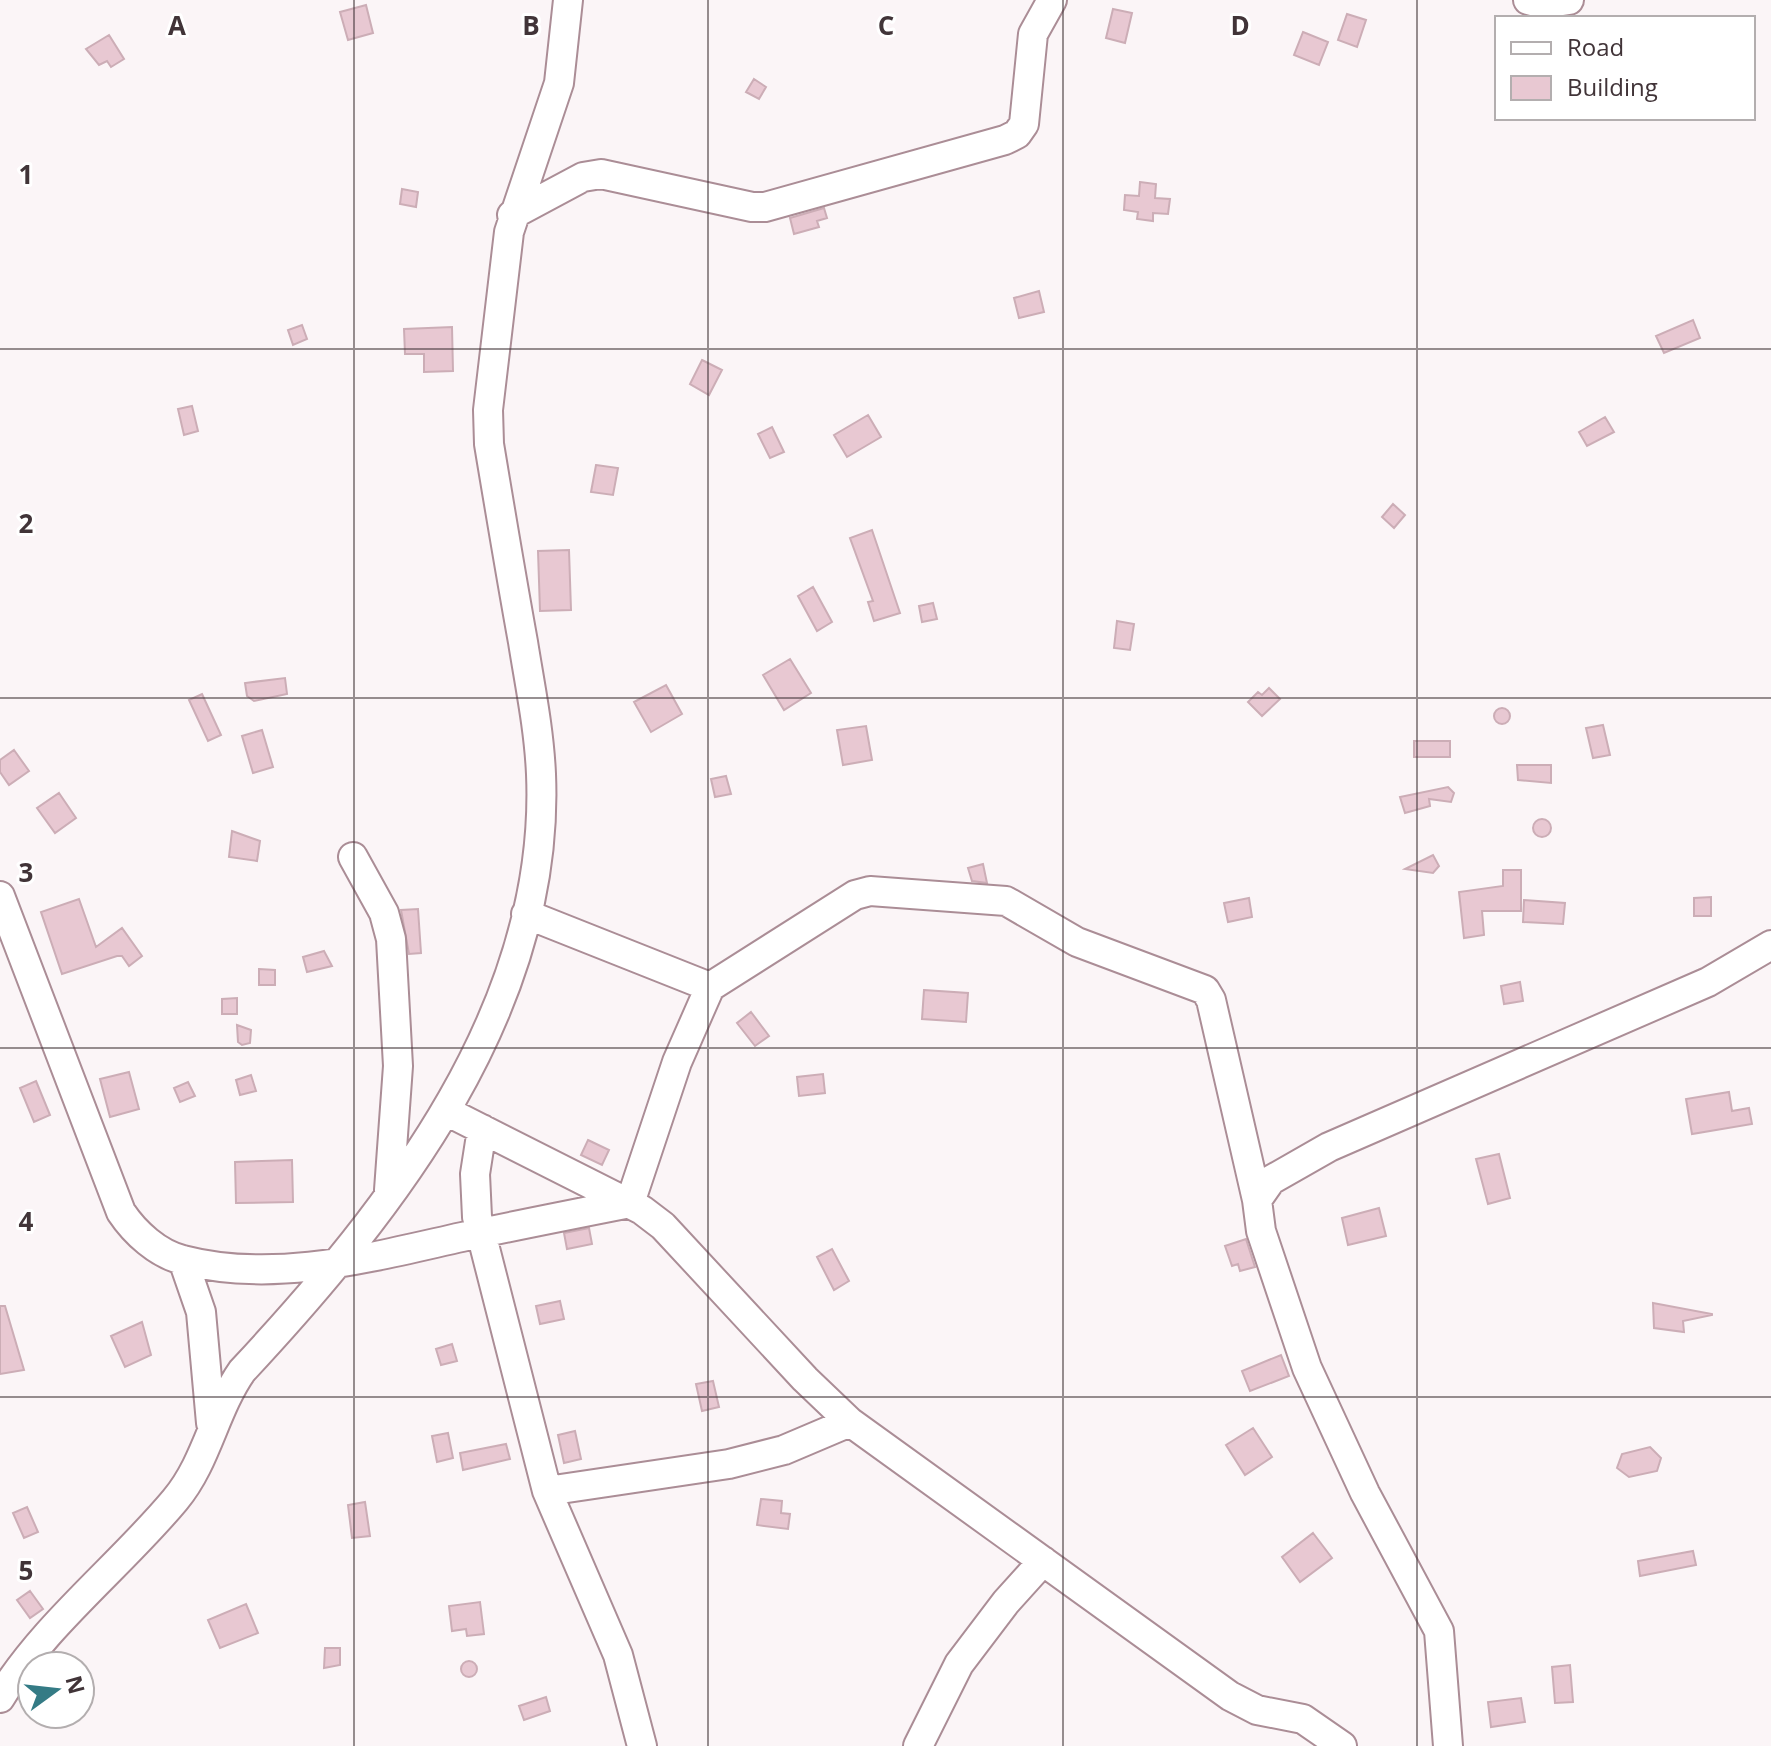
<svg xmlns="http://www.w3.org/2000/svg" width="1771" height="1746" font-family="'Open Sans',sans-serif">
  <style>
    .building { fill: #e8c8d2; stroke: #ccadb6; stroke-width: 2 }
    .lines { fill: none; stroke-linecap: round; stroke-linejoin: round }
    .minor-casing { stroke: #ab8d96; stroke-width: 32 }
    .minor { stroke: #fff; stroke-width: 28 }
    .grid { fill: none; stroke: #413438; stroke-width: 2; stroke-opacity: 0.55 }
    .grid-label { font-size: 26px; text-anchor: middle; font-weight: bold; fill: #413438; stroke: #fff; stroke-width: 6; stroke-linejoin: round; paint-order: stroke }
  </style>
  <rect width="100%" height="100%" fill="#fbf5f7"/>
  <path class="building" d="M366 5 373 33 348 40 340 12Z
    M1113 9 1132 13 1125 43 1106 38Z
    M1347 14 1366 20 1357 47 1338 40Z
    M1303 32 1328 42 1319 65 1294 55Z
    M109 35 124 59 111 67 107 61 99 65 86 49Z
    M754 79 766 87 759 99 746 92Z
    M1140 182 1156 184 1155 198 1170 199 1168 214 1153 213V221L1137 219 1138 212 1124 210 1125 195 1139 196Z
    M402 189 418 192 416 207 400 204Z
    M824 208 827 218 817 221 819 227 794 234 790 218Z
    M1039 291 1044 312 1019 318 1014 298Z
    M1693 320 1700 338 1664 353 1656 336Z
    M302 325 307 339 293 345 288 330Z
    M452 327 453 371 424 372V354H405L404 329Z
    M702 360 722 370 709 395 690 384Z
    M192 406 198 431 184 435 178 409Z
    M868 415 881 437 847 457 834 435Z
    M1605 417 1614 432 1587 446 1579 432Z
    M772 427 784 452 770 458 758 434Z
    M596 465 618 468 613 495 591 492Z
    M1393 504 1405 515 1394 528 1382 517Z
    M872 530 900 613 874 621 868 602 873 601 850 538Z
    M569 550 571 610 540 611 538 551Z
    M813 587 832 622 817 631 798 596Z
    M933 603 937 619 922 622 919 606Z
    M1117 621 1134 624 1130 650 1114 648Z
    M790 659 811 693 784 710 763 675Z
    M285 678 287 694 254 701 247 696 245 683Z
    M666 685 682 714 651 732 634 702Z
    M1269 688 1280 699 1262 716 1248 702 1258 692 1262 695Z
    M202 694 221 735 208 741 189 700Z
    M1494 716a8 8 0 1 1 16 0a8 8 0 1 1-16 0Z
    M1603 725 1610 755 1593 758 1586 728Z
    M866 726 872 760 843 765 837 730Z
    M262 730 273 767 253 773 242 736Z
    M1414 741H1450V757H1414Z
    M14 750 29 771 9 785 0 772V760Z
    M1517 765H1551V783L1518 780Z
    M726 776 731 794 715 797 711 779Z
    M1448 787 1454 793 1451 802 1429 799 1430 806 1405 813 1400 797Z
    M59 793 76 818 55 833 37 808Z
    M1533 828a9 9 0 1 1 18 0a9 9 0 1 1-18 0Z
    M232 831 260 841 257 861 229 857Z
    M1433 855 1439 866 1433 873 1405 869Z
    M983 864 987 883 972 881 968 868Z
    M1503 870H1521V911H1482L1484 935 1464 938 1459 892 1503 886Z
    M1711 897V916H1694V898Z
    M1249 898 1252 917 1228 922 1224 903Z
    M79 899 96 947 122 928 142 956 129 966 122 956H117L62 974 41 912Z
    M1524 900 1565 903 1563 924 1523 922Z
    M418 909 421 953 409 954 401 910Z
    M324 951 332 966 307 972 303 957Z
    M259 969 275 970V985H259Z
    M1520 982 1523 1001 1504 1004 1501 986Z
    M924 990 968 993 966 1022 922 1019Z
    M237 998V1014H222V999Z
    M751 1012 769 1036 755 1046 737 1023Z
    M237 1025 251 1030 250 1043 242 1045 238 1042Z
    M129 1072 139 1109 110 1117 100 1079Z
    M823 1074 825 1093 799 1096 797 1077Z
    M251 1075 256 1091 240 1095 236 1080Z
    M36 1081 50 1115 34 1122 20 1088Z
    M188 1082 195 1096 180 1102 174 1088Z
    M1729 1092 1732 1111 1749 1108 1752 1124 1692 1134 1686 1099Z
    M588 1140 609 1150 602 1165 581 1155Z
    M1499 1154 1510 1198 1488 1204 1476 1159Z
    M292 1160 293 1202 236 1203 235 1162Z
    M1379 1208 1386 1236 1348 1245 1342 1218Z
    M589 1228 592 1244 567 1249 564 1233Z
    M1246 1239 1255 1267 1240 1271 1238 1264 1232 1266 1225 1246Z
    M832 1249 849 1281 834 1290 817 1257Z
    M560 1301 564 1319 540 1324 536 1306Z
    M1653 1303 1712 1314V1315L1683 1321 1684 1332 1654 1328Z
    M0 1306H5L24 1370 0 1374Z
    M142 1322 151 1355 125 1367 111 1336Z
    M452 1344 457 1361 441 1365 436 1349Z
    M1281 1355 1289 1376 1250 1391 1242 1371Z
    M713 1381 719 1407 702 1411 696 1384Z
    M1253 1428 1272 1457 1245 1475 1226 1445Z
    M575 1431 581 1459 564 1463 558 1435Z
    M448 1433 453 1458 437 1462 432 1436Z
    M506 1444 510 1459 463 1470 460 1453Z
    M1650 1447 1661 1458 1657 1471 1629 1477 1617 1468 1622 1454Z
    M761 1499 782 1501 781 1513 790 1514 788 1529 757 1525Z
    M365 1502 370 1536 352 1538 348 1505Z
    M27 1507 38 1532 24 1538 13 1513Z
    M1313 1533 1332 1558 1300 1582 1282 1557Z
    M1693 1551 1696 1565 1640 1576 1638 1561Z
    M30 1591 43 1609 30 1618 17 1600Z
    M480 1602 484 1634 467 1636 466 1629 452 1631 449 1606Z
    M246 1604 258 1633 220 1648 208 1620Z
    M325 1648H340V1665L324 1668Z
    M461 1669a8 8 0 1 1 16 0a8 8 0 1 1-16 0Z
    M1570 1665 1573 1702 1555 1703 1552 1667Z
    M546 1697 550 1711 524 1720 519 1706Z
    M1521 1698 1525 1722 1491 1727 1488 1702Z"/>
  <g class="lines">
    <g class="minor-casing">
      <path id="minor" d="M1528 0 1543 4 1569 0
        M512 215 583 177 601 174 752 207H765L1005 140 1017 134 1024 124 1033 34 1052 0
        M353 857 384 913 391 939 398 1066 389 1190
        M0 896 121 1212C135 1233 158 1254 183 1260 275 1284 372 1257 462 1237 518 1225 574 1214 630 1203
        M526 914 710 987 855 895 870 891 1006 901 1077 942 1205 990 1211 1000 1257 1200
        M446 1111 642 1210 663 1226 805 1379 850 1422 1230 1696 1257 1710 1303 1719 1342 1746
        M482 1129 475 1174 477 1217 547 1491 618 1655 642 1746
        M630 1203 677 1062 710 987
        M183 1260 201 1312 211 1423
        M547 1491 729 1464 784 1450 850 1422
        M0 1698C42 1627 121 1565 175 1500 207 1462 214 1411 242 1371 393 1209 551 1008 541 774 539 729 530 686 523 642 511 576 500 510 489 444L488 410 509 232 559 83 568 0
        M918 1746 959 1664 1006 1602 1043 1561
        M1448 1746 1439 1631 1365 1493 1307 1368 1261 1231 1257 1200 1271 1180 1329 1147 1708 982 1771 945"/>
    </g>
    <use href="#minor" class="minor"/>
  </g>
  <path class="grid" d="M354 0V1746M708 0V1746M1063 0V1746M1417 0V1746M0 349H1771M0 698H1771M0 1048H1771M0 1397H1771"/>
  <g class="grid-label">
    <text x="177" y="35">A</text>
    <text x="531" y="35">B</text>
    <text x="886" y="35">C</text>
    <text x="1240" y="35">D</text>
    <text x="26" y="184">1</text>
    <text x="26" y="533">2</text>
    <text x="26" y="882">3</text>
    <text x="26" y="1231">4</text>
    <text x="26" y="1580">5</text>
  </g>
  <rect x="1495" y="16" width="260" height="104" fill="#ffffff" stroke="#b3aeaf" stroke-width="2"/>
  <rect x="1511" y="42" width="40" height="12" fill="#ffffff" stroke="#b3aeaf" stroke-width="2"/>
  <text x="1567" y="56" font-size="24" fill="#413438">Road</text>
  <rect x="1511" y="76" width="40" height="24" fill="#e8c8d2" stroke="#b3aeaf" stroke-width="2"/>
  <text x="1567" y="96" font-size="24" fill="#413438">Building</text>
  <g transform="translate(56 1690) rotate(75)"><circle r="38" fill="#ffffff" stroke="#b3aeaf" stroke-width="2"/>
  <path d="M0-6L14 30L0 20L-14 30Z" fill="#347b85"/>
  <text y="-12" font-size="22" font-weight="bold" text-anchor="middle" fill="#413438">N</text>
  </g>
</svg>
